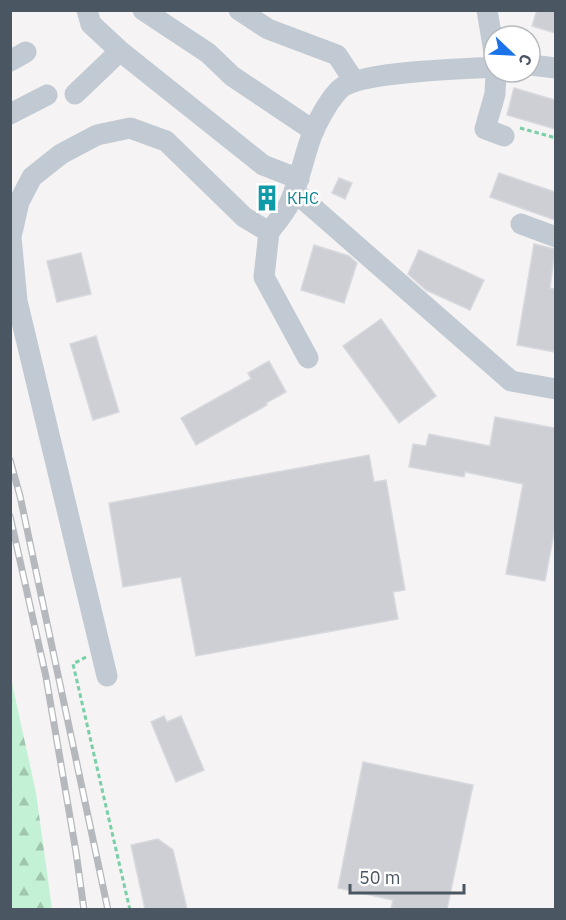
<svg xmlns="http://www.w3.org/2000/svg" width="566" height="920" font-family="'IBM Plex Sans',sans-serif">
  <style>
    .forest { fill: url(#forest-firs) }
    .building { fill: #cdcfd5; stroke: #d7d9de; stroke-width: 1.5 }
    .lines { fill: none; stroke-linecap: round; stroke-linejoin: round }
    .path { stroke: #7ad0a6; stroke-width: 3; stroke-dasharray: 4.5 3; stroke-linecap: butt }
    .minor { stroke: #c1cad2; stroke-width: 21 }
    .rail-casing { stroke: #b5b8bd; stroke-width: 7 }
    .rail { stroke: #fff; stroke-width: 4.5; stroke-dasharray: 14; stroke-linecap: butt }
    .labels { text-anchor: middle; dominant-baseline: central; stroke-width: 5; stroke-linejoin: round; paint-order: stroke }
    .culture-label { font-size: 16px; fill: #0d838f; stroke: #fff; text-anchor: start }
  </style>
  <defs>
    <pattern id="forest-firs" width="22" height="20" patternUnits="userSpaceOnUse" patternTransform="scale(1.5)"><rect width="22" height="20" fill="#c3f1d5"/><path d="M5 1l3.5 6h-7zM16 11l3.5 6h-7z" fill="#a0c6b0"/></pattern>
  </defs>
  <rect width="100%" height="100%" fill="#f5f3f3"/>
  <path class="forest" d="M10 674 36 793 52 909H11Z"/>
  <path class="building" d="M537 10H555V33L532 26Z
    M514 88 555 100V129L507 115Z
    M499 173 555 192V220L490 197Z
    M339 178 352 183 345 199 332 193Z
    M258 198a9 9 0 1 1 18 0a9 9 0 1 1-18 0Z
    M534 244 555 249 550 288 555 289V352L517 345Z
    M314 245 349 256 357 263 344 303 301 290Z
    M419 250 484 280 470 310 426 290 408 274Z
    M81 253 91 294 57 302 47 261Z
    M381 319 436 396 399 423 343 346Z
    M96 336 119 412 93 420 70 344Z
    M269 361 286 392 266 403 267 405 196 445 181 418 251 379 248 373Z
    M495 417 555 428V527L545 581 506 574 523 484 465 472 464 477 409 467 413 444 426 446 429 434 490 446Z
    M369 455 374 482 386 480 405 590 393 592 398 619 196 656 181 577 123 587 109 503Z
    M164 716 167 722 181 716 204 770 176 782 151 722Z
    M363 762 473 785 447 909H391L393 900 338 888Z
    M158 839 173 850 187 909H145L131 845Z"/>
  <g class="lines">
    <path class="path" d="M520 128 556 138
      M86 657 73 664 130 910"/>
    <path class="minor" d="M87 10 91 24 120 51 263 165 299 179
      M143 10 208 53 232 76 314 131
      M239 10 268 29 337 55 354 81
      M487 10 494 52
      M10 61 26 52
      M530 65 556 68
      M496 72 495 94 485 129 504 136
      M75 94 120 51
      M10 114 47 95
      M294 191 511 381 556 389
      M521 224 556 237
      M269 232 264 277 308 358
      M107 676 17 301 11 237 19 202 32 177 61 154 97 135 130 128 166 141 244 217 269 232C276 223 285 213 290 202 300 180 304 155 313 132 319 119 330 99 340 89 359 71 464 69 494 67"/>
    <g class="rail-casing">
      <path id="rail" d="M10 460 20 496 108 910
        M10 516 46 677 76 852 84 910"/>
    </g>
    <use href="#rail" class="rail"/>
  </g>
  <defs>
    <g id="building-bare" transform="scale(2.07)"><path d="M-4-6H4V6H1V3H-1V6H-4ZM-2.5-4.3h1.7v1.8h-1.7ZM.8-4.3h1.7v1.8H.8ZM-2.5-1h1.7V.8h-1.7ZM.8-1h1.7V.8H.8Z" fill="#0f9aa8" stroke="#fff" stroke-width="2.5" paint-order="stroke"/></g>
  </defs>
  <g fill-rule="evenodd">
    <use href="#building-bare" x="267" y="198"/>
  </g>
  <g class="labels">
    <g class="culture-label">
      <text x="287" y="198">КНС</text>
    </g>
  </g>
  <rect width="566" height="920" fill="none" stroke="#4a5661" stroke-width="24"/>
  <g transform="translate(512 54) rotate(113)"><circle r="28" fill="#ffffff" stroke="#b7bbc0" stroke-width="1.5"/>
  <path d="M0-4.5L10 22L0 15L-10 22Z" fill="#1a73e8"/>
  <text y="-9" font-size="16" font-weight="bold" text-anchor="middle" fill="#4a5661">С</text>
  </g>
  <path d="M350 884v9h114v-9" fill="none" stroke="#4a5661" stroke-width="3"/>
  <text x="359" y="884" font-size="18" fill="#4a5661" stroke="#ffffff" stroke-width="4.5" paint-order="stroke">50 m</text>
</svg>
